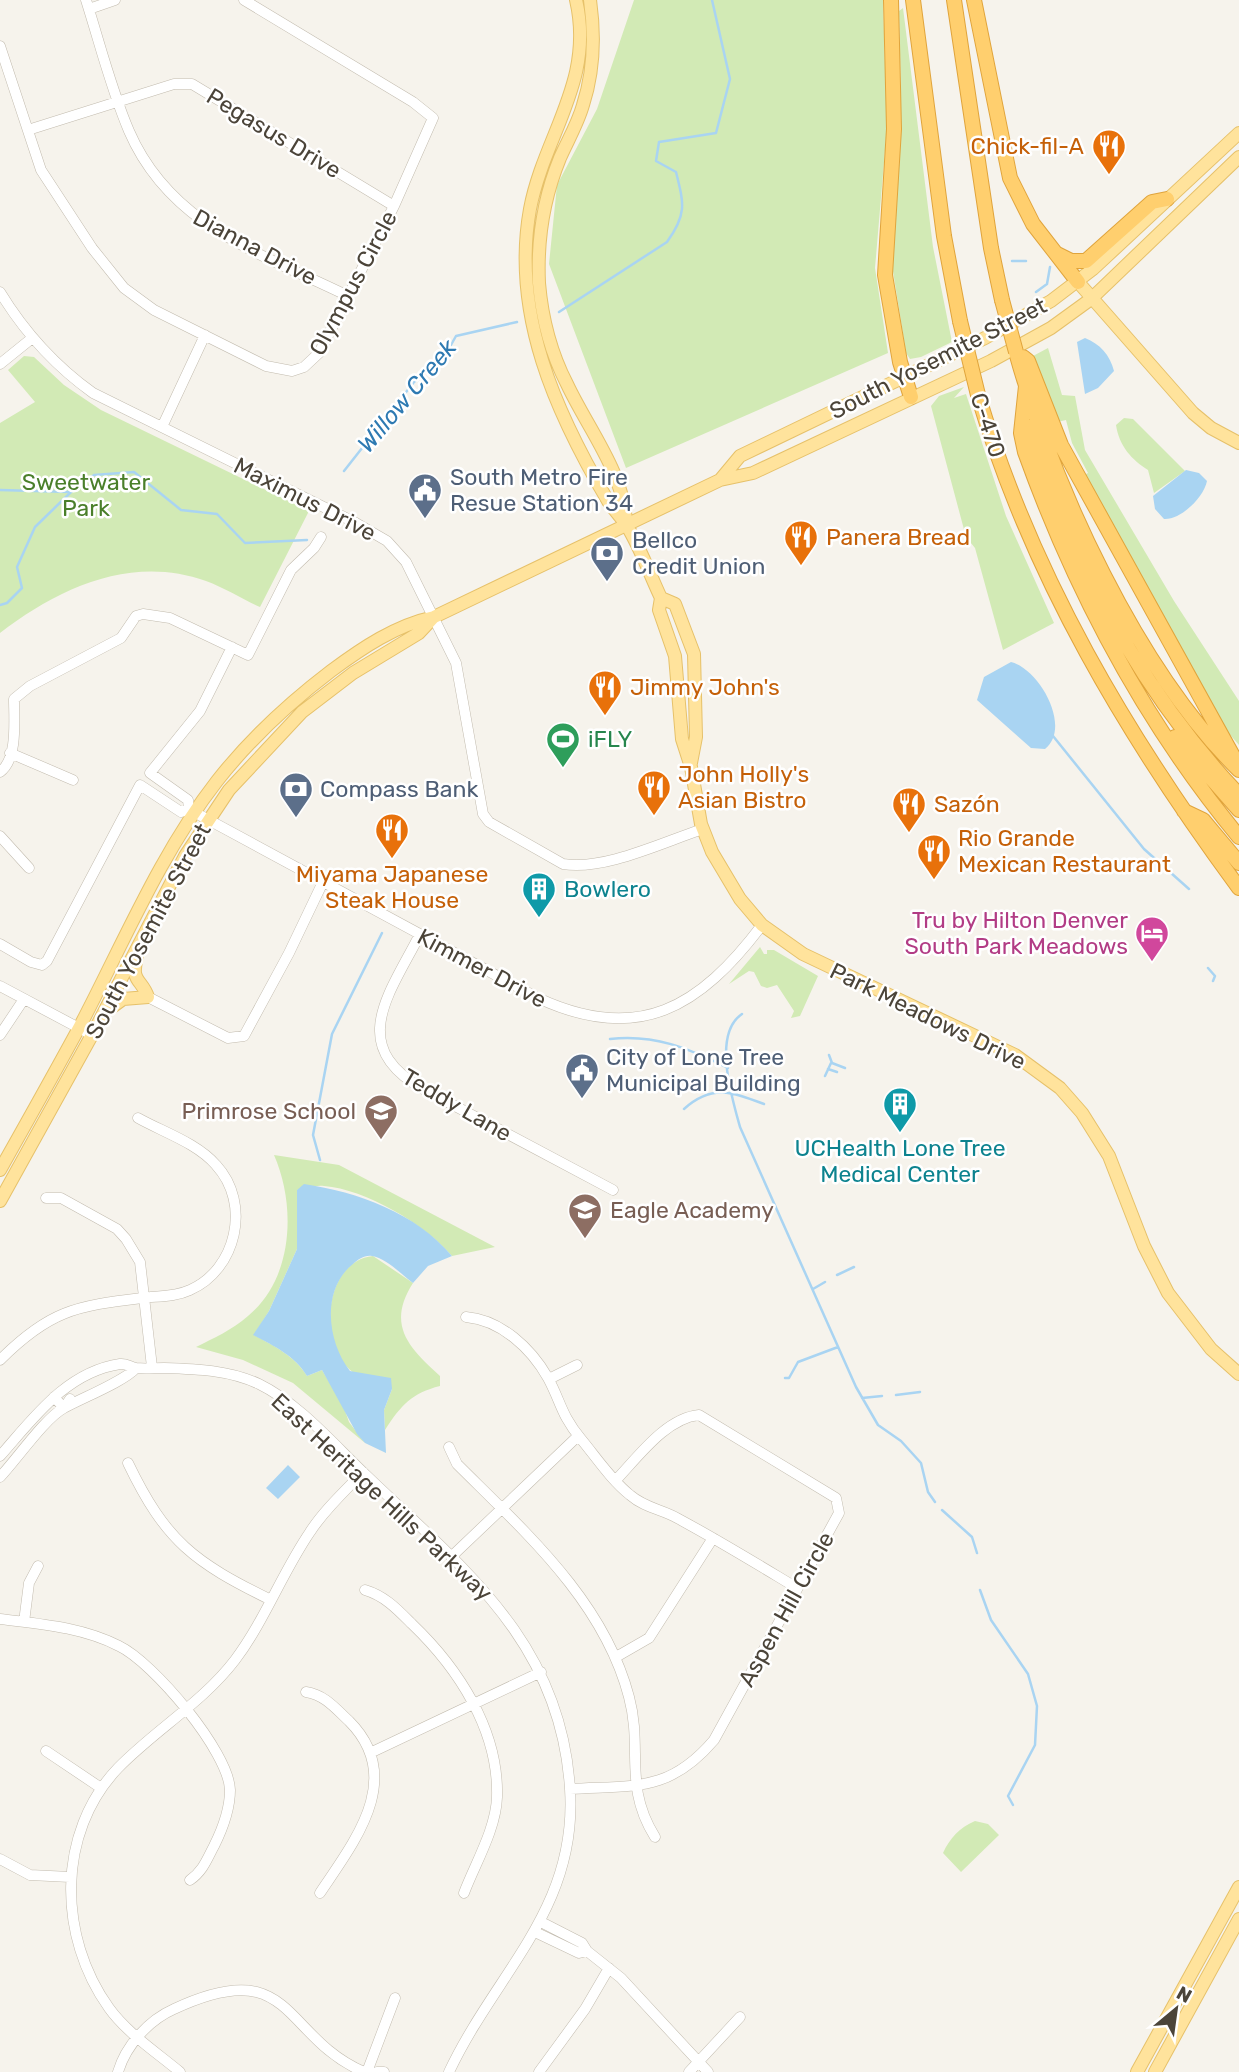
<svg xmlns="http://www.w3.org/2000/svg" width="1239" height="2072" font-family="Rubik,sans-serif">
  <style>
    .green { fill: #d2eab5 }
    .water { fill: #a9d4f2 }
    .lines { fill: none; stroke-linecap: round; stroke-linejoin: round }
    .stream { stroke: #a9d4f2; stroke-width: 2.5 }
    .minor-casing { stroke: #c2bbae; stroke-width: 11 }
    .major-casing { stroke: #e6c16a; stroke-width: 14 }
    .highway-casing { stroke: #e0a43c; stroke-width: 16 }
    .minor { stroke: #fff; stroke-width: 10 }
    .major { stroke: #ffe39c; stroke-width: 12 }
    .highway { stroke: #ffcf6e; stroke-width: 14 }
    .highway-bridge-casing { stroke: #e0a43c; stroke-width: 16; stroke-linecap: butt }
    .highway-bridge { stroke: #ffcf6e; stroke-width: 14 }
    .labels { text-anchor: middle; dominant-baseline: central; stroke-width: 5; stroke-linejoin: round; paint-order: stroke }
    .street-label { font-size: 23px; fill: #4b4439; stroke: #fff }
    .food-label { font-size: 23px; fill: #c56008; stroke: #fff; text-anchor: start }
    .service-label { font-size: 23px; fill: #4e5e75; stroke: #fff; text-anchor: start }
    .park-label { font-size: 23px; fill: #4a7f2a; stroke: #fff }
    .leisure-label { font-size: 23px; fill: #27864d; stroke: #fff; text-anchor: start }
    .culture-label { font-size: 23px; fill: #0d838f; stroke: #fff; text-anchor: start }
    .hotel-label { font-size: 23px; fill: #b23c85; stroke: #fff; text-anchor: end }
    .education-label { font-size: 23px; fill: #785e54; stroke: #fff; text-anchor: end }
    .water-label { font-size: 24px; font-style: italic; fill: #2e7ab2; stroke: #fff }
  </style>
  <rect width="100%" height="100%" fill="#f6f3ec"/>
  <path class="green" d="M634 0H883L887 127 875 268 888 353 626 468 549 264 557 185 597 109Z
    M903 8 933 247 952 342 921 357 910 359 906 353 892 265 901 97 899 11Z
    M1048 348 1062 395 1075 396 1085 450 1174 601 1239 701V745L1225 729 1084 475 1088 473 1072 443 1066 420 1057 422 1033 356Z
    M24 356 34 357 64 385 101 410 309 511 260 607C242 599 225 588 206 581 132 554 58 588 0 633V423L35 402 8 370Z
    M964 387 954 398 966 394 1006 516 1054 623 1003 650 975 548 966 537 931 406 939 396Z
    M1124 418 1133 419 1185 471 1154 493 1148 470C1132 460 1119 446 1116 425Z
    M760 947 764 954H767V950H774L818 976 800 1016 791 1018 794 1011 777 985 767 988 761 986 754 972 749 971 729 984Z
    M274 1155 339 1165 495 1247 452 1256C426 1225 365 1189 324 1186 315 1185 306 1188 297 1190V1249L269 1311 254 1335C274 1346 295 1356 307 1376L322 1370 343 1405 349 1422 365 1443 293 1383 243 1360 196 1347C214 1338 232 1330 248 1316 294 1278 296 1205 274 1155Z
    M373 1256 413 1283C386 1325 409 1348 440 1376V1386C412 1393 401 1405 385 1430L384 1410 392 1389C380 1384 357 1378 348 1368 318 1339 325 1261 373 1256Z
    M975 1821 988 1824 999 1835 961 1872 943 1853C950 1838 959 1828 975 1821Z"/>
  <path class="water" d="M1085 338C1100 344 1110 355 1114 371L1098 388 1085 394 1077 342Z
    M1186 470 1199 473 1207 481C1204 497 1181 520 1164 519L1155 509 1153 496Z
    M1011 662C1040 669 1072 728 1045 749L1031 748 977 700 984 677Z
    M304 1184C358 1192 416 1213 452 1256L428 1266 413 1283C402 1275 386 1258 372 1256 364 1255 359 1259 353 1264 321 1289 327 1342 350 1371L391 1378 392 1389 384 1410 386 1453 365 1443 357 1434 322 1370 307 1376C295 1356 274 1346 253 1335L269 1311 297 1249V1190Z
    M288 1465 300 1477 278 1499 266 1488Z"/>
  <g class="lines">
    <path class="stream" d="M1012 261H1026
      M1036 292 1047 284 1050 267
      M559 312 667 242C687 214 684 204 676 172L656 161 659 142 716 133 730 79 712 0
      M344 471 414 382 447 352 456 336 517 322
      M0 490 70 492
      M0 605 7 603 22 588 17 567 35 527 71 492 94 475 134 472 181 510 217 514 245 543 307 540
      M1053 736 1144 849 1189 889
      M1208 968 1215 976 1213 981
      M742 1014C712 1034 732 1098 740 1127L856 1387 878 1425 901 1441 921 1463 928 1492 935 1502
      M610 1039C655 1034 688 1048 728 1068
      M829 1055 832 1063 845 1068
      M828 1069 837 1072
      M825 1076 831 1063
      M684 1109C712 1084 732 1092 764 1104
      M320 1160 313 1135 332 1034 382 933
      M837 1275 854 1267
      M813 1289 825 1282
      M785 1378H789L798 1362 838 1347
      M896 1395 920 1392
      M862 1398 882 1396
      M942 1510 972 1537 977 1553
      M980 1590 991 1620 1028 1674 1037 1706 1035 1745 1008 1796 1013 1805"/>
    <g class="minor-casing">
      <path id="minor" d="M86 0C100 44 111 89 129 131 170 226 262 254 348 296
        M89 9 115 0
        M0 46 41 170 92 248 124 288 154 310 266 366 292 371 304 367 319 353 394 206 433 118 413 102 244 0
        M28 130 174 84H192L394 206
        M0 292C25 333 54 365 93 393L356 523 387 541 406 562 456 663 483 814 489 822 563 864C604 871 663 842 703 829
        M0 364 31 339
        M162 427 205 335
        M10 753 73 780
        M0 772C18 759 14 720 14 699L30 686 121 638 136 616 143 614 170 618 248 655 291 570 314 548 321 537
        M194 812 538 998C639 1045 700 1007 762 925
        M0 836 29 868
        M419 936C390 993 346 1046 423 1089L613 1190
        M0 944 31 962 42 965 47 961 140 785 181 812 189 809 188 800 150 773 200 711 232 647
        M0 986 92 1035
        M148 997 228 1038 244 1036 289 953 322 884
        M0 1035 24 999
        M46 1198H61L117 1229 126 1239 140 1262 152 1367
        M466 1317C501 1320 531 1348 548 1378 561 1402 561 1415 581 1439 596 1457 611 1480 630 1495 645 1508 661 1509 677 1518 718 1540 757 1564 797 1588
        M0 1360C49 1311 75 1306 142 1298 158 1296 175 1297 190 1290 236 1270 252 1204 216 1165 197 1143 163 1132 138 1118
        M549 1379 577 1365
        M54 1397 64 1408 70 1399
        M449 1447 457 1464C525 1532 604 1601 629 1697 643 1749 623 1786 655 1837
        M0 1456C33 1419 66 1372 120 1364 126 1363 130 1367 136 1368 145 1369 155 1368 164 1368 197 1369 229 1370 259 1384 300 1404 335 1446 368 1477 465 1570 561 1643 570 1789 578 1909 496 1972 449 2072
        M128 1463C166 1542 194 1562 271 1600
        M0 1477C17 1459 45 1418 64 1408 82 1398 125 1381 136 1368
        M451 1557 578 1436
        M365 1590C385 1596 397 1609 412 1624 458 1668 499 1730 497 1797 496 1829 475 1864 464 1893
        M0 1619C40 1624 82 1627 119 1646 153 1662 229 1752 230 1790 230 1810 223 1828 214 1846 207 1859 203 1871 190 1880
        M24 1622 29 1583 38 1566
        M616 1657 649 1638 713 1538
        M306 1692C325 1695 335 1708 349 1721 406 1778 354 1842 320 1893
        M46 1751 101 1788
        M370 1753 541 1672
        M570 1789C634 1785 669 1793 714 1740L839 1513 836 1498 699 1415C666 1418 638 1457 616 1480
        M0 1859 30 1875 70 1877
        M541 1922 582 1943 587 1951 621 1978 708 2072
        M535 1932 579 1953 587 1951
        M118 2072C126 2045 149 2020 174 2009 294 1953 281 2036 364 2072
        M180 2072C156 2052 127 2033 109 2008 58 1937 56 1833 118 1768 155 1730 203 1702 235 1660 265 1620 282 1573 310 1532 324 1510 345 1491 363 1472
        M367 2072 395 1998
        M377 2072H384
        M539 2072 585 2009 609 1968
        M689 2072 740 2017"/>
    </g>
    <g class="major-casing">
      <path id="major" d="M576 0C595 81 544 135 530 209 511 314 556 413 608 501 614 510 621 517 627 526 641 549 650 575 661 598L659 610 675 656 682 739 691 767 701 824 712 852 740 899 762 925 803 954 1015 1055 1060 1088 1082 1113 1109 1156 1144 1246 1168 1293 1211 1349 1239 1374
        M590 0C595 35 594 71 583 105 578 123 568 140 560 158 544 197 537 240 539 283 542 318 551 353 567 384 588 429 625 474 626 524
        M1078 282 1193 413 1211 428 1239 443
        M720 480 740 456 985 338 1051 301 1093 269 1239 133
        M661 598 675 604 694 654 696 737 691 763
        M108 1010 123 999 148 997C142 979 130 982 137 958
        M0 1170C27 1122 54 1074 80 1026 123 944 160 854 217 781 250 739 289 703 331 671 362 648 396 625 434 617L720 480 753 473 991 361 1051 328 1091 299 1239 157
        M0 1201 92 1035 185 856 229 790 302 712 353 673 419 633 434 617
        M1137 2072 1239 1887
        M1155 2072 1239 1919"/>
    </g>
    <g class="highway-casing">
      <path id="highway" d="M891 0 894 129 885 275 900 362 911 397
        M913 0 944 236 960 321
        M954 0 991 248 1002 300
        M974 0 1010 178 1033 224 1078 282
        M1057 254 1071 261H1086L1152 202 1167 199
        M1016 352C1054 488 1137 670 1239 770
        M1023 357 1028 361 1061 445 1233 756
        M1026 386 1021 433 1025 452C1075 591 1145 723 1239 837
        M978 395C1032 577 1127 736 1239 888
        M1027 426C1073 561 1140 691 1239 795
        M1175 737 1239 810
        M1184 811 1203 820 1239 863"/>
    </g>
    <use href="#minor" class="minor"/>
    <use href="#major" class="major"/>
    <use href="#highway" class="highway"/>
    <g class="highway-bridge-casing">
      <path id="highway-bridge" d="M1002 300 1016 352
        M960 321 978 395"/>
    </g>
    <use href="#highway-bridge" class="highway-bridge"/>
  </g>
  <defs>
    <g id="restaurant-pin" transform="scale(1.75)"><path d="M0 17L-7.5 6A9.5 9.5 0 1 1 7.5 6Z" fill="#e8710a" stroke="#fff"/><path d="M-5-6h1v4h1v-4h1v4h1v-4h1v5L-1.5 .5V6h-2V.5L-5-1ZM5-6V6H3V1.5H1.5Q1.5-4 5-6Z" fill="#fff"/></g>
    <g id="civic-pin" transform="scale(1.75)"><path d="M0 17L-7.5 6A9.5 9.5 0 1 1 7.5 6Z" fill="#5c6f8a" stroke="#fff"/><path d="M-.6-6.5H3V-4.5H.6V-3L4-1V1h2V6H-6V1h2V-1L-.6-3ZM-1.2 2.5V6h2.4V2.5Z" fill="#fff"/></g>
    <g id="bank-pin" transform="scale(1.75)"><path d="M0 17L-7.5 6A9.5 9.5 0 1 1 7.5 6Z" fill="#5c6f8a" stroke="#fff"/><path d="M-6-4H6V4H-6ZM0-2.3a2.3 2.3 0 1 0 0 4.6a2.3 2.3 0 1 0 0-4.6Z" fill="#fff"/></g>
    <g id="stadium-pin" transform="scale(1.75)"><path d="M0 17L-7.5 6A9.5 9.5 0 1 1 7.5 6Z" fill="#2e9e5b" stroke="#fff"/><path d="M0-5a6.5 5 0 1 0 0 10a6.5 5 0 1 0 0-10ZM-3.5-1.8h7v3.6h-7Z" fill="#fff"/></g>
    <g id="building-pin" transform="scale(1.75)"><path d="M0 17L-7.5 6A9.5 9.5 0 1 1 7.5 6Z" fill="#0f9aa8" stroke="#fff"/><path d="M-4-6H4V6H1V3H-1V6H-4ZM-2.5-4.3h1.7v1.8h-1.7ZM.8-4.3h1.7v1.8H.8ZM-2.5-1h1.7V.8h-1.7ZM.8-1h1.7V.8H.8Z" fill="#fff"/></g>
    <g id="hotel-pin" transform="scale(1.75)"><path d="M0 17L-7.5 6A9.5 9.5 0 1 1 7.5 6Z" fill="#d1479c" stroke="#fff"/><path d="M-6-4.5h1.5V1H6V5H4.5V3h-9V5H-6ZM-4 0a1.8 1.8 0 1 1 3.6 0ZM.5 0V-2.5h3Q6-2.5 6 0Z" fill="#fff"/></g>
    <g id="school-pin" transform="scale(1.75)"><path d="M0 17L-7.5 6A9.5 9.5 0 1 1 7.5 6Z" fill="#8d6e63" stroke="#fff"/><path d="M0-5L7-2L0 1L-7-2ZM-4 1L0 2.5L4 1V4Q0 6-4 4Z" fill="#fff"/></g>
  </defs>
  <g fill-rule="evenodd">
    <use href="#restaurant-pin" x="1109" y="146"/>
    <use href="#civic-pin" x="425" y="490"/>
    <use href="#restaurant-pin" x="801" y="537"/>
    <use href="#bank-pin" x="607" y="553"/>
    <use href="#restaurant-pin" x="605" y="687"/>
    <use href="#stadium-pin" x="563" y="739"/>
    <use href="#restaurant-pin" x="654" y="787"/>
    <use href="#bank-pin" x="296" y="789"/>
    <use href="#restaurant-pin" x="909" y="804"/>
    <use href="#restaurant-pin" x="392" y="830"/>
    <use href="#restaurant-pin" x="934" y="851"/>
    <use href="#building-pin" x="539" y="889"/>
    <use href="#hotel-pin" x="1152" y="933"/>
    <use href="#civic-pin" x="582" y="1070"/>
    <use href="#building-pin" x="900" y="1104"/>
    <use href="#school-pin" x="381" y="1111"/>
    <use href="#school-pin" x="585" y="1210"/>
  </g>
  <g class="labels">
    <g class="street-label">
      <text transform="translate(274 133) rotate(31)">Pegasus Drive</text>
      <text transform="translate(255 247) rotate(28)">Dianna Drive</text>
      <text transform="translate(353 283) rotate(-62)">Olympus Circle</text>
      <text transform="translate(938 358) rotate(-27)">South Yosemite Street</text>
      <text transform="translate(988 425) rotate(72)">C-470</text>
      <text transform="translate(305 499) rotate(27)">Maximus Drive</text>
      <text transform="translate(148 931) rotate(-62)">South Yosemite Street</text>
      <text transform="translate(482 968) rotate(28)">Kimmer Drive</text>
      <text transform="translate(928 1016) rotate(26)">Park Meadows Drive</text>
      <text transform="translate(457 1105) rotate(30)">Teddy Lane</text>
      <text transform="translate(382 1497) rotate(43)">East Heritage Hills Parkway</text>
      <text transform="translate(786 1609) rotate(-61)">Aspen Hill Circle</text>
    </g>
    <g class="food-label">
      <text x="1084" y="146" text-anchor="end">Chick-fil-A</text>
      <text x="826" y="537">Panera Bread</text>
      <text x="630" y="687">Jimmy John's</text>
      <text x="678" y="774">John Holly's<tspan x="678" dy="26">Asian Bistro</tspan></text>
      <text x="934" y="804">Sazón</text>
      <text x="958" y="838">Rio Grande<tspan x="958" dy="26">Mexican Restaurant</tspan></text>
      <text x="392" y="874" text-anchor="middle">Miyama Japanese<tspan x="392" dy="26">Steak House</tspan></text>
    </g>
    <g class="service-label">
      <text x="450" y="477">South Metro Fire<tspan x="450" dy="26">Resue Station 34</tspan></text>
      <text x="632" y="540">Bellco<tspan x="632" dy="26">Credit Union</tspan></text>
      <text x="320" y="789">Compass Bank</text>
      <text x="606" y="1057">City of Lone Tree<tspan x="606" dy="26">Municipal Building</tspan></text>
    </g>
    <g class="park-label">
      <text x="86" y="482">Sweetwater<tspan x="86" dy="26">Park</tspan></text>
    </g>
    <g class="leisure-label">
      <text x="588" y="739">iFLY</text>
    </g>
    <g class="culture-label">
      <text x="564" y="889">Bowlero</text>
      <text x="900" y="1148" text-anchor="middle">UCHealth Lone Tree<tspan x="900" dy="26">Medical Center</tspan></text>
    </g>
    <g class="hotel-label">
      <text x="1128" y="920">Tru by Hilton Denver<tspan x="1128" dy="26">South Park Meadows</tspan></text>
    </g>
    <g class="education-label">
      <text x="356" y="1111">Primrose School</text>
      <text x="610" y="1210" text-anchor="start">Eagle Academy</text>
    </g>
    <g class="water-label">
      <text transform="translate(407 396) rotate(-50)">Willow Creek</text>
    </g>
  </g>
  <g transform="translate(1176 2009) rotate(29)" stroke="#ffffff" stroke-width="5" paint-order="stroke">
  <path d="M0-5L12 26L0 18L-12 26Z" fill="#4b4439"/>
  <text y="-10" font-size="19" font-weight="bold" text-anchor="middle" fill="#4b4439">N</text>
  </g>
</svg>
